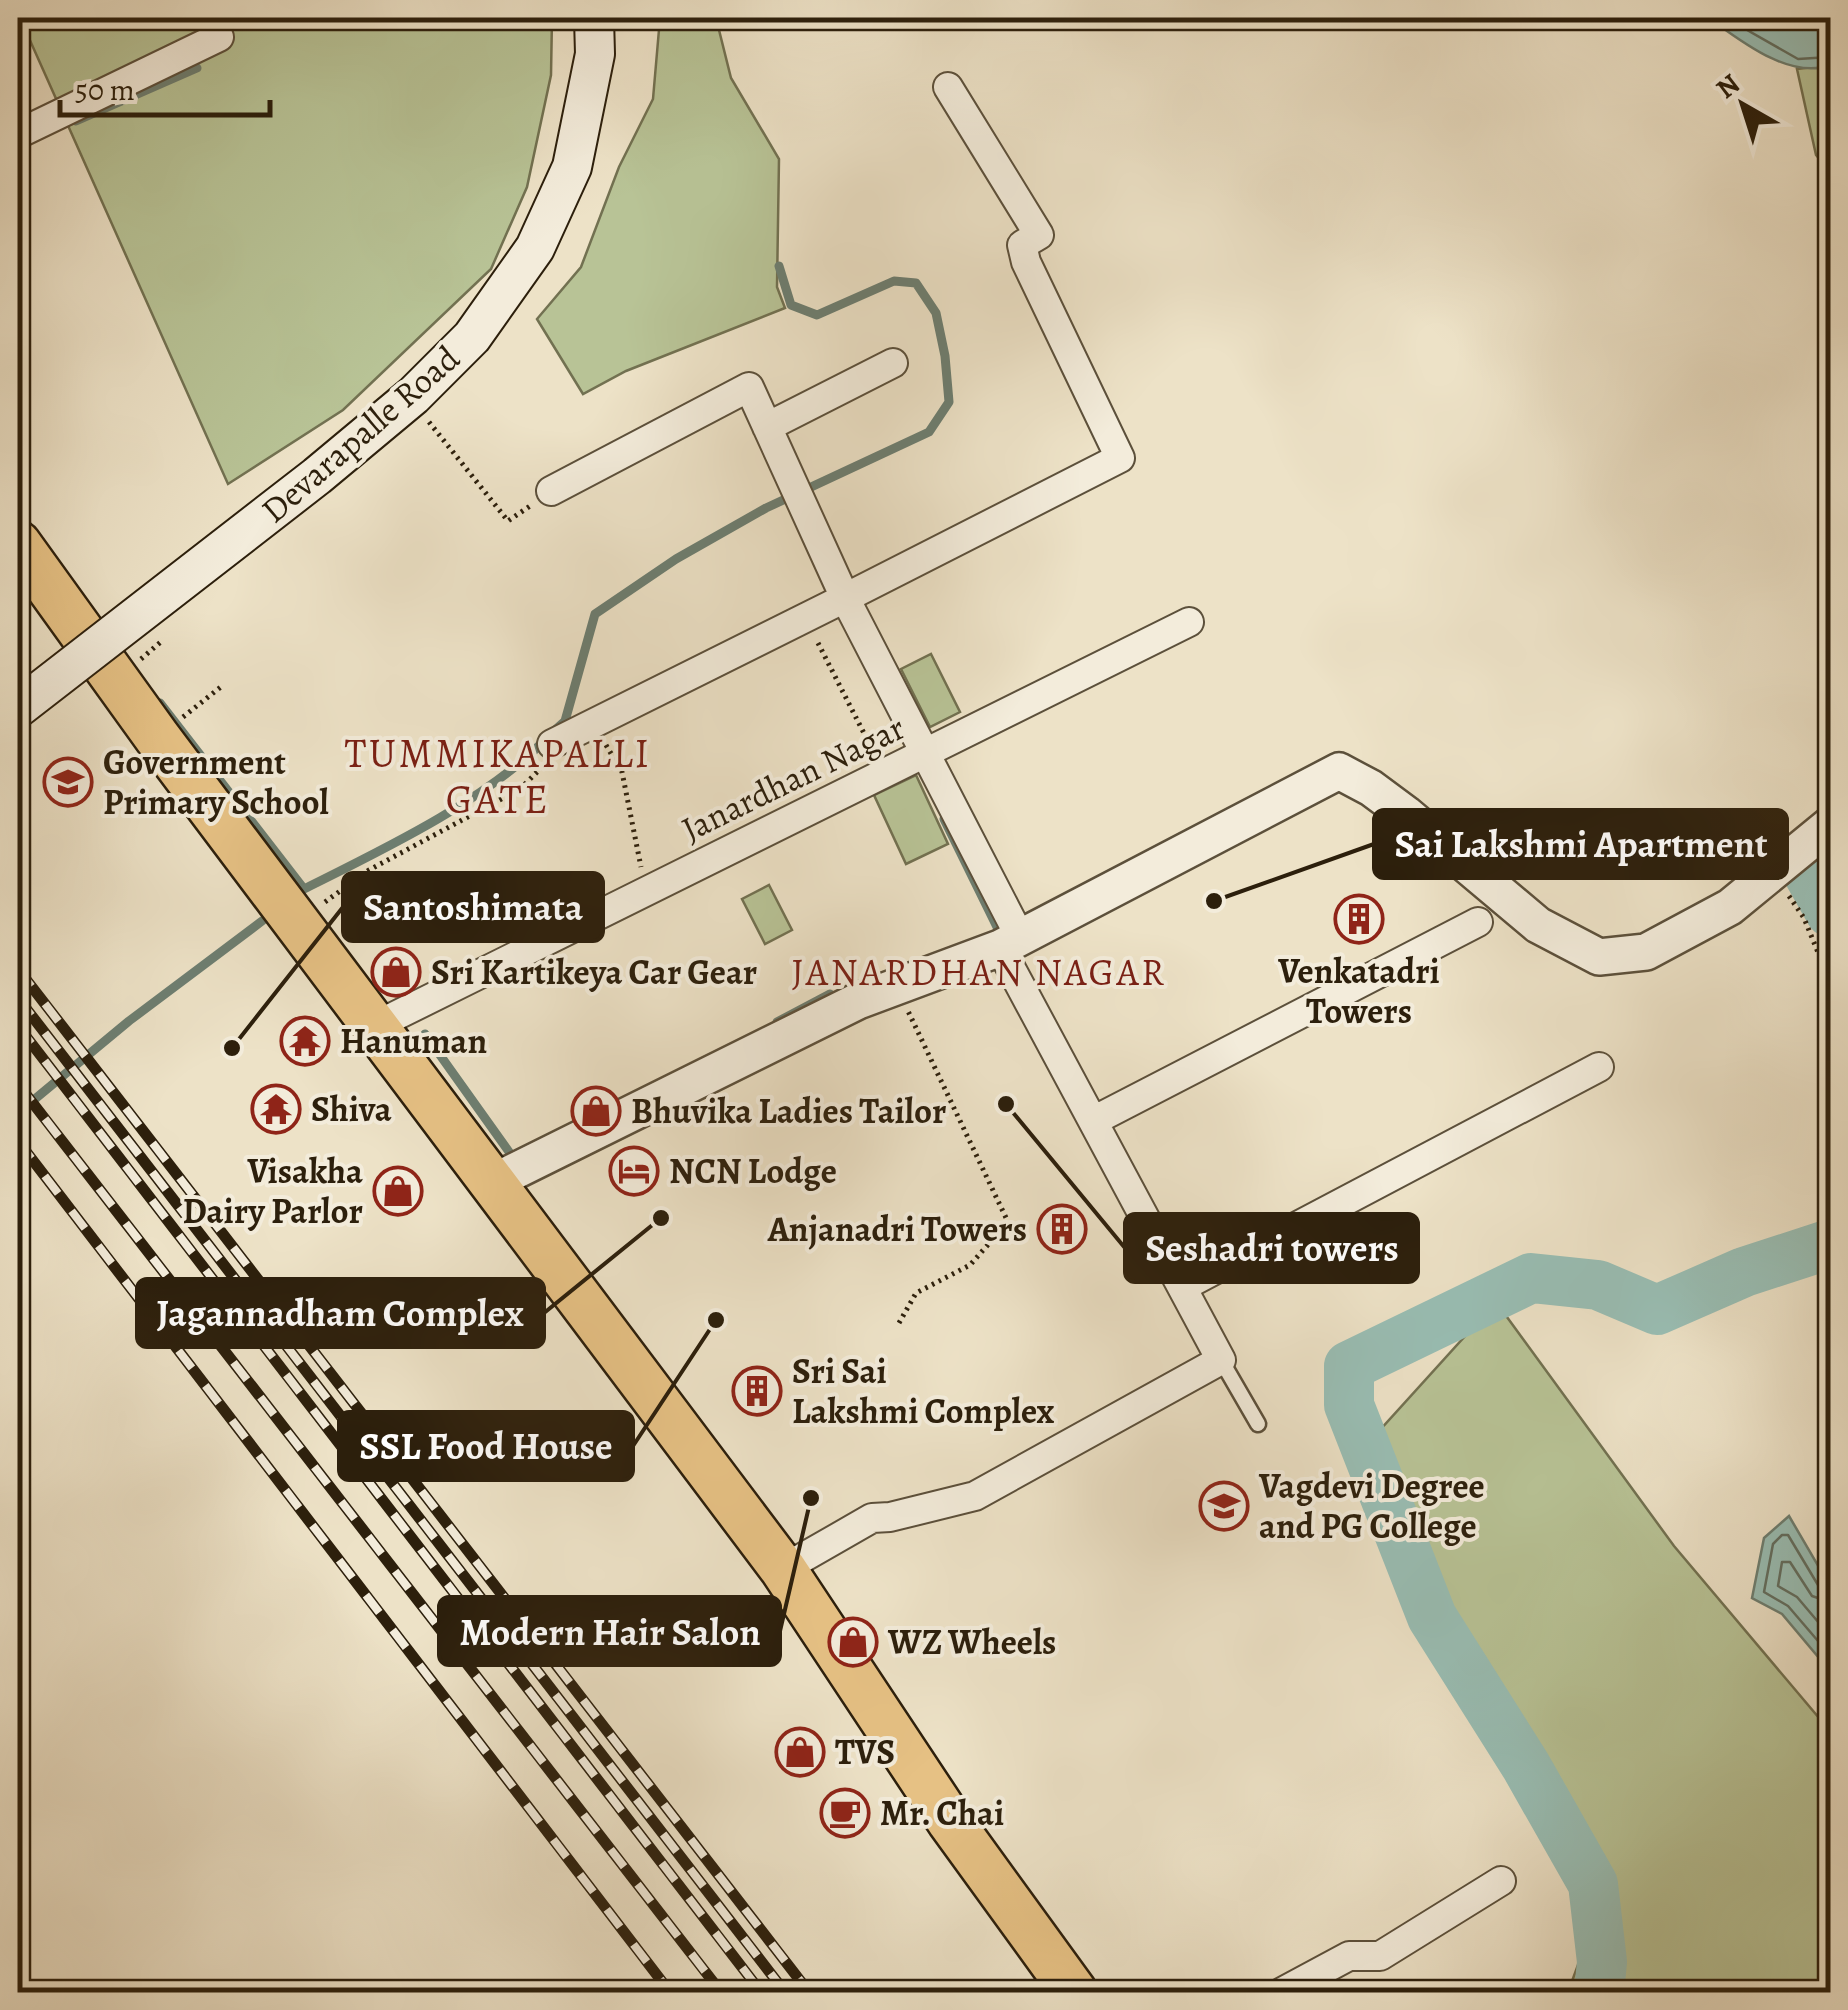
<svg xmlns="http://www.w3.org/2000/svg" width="1848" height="2010" font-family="Alegreya,serif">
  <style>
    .green { fill: #b8c396; stroke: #727151; stroke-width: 2.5 }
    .water { fill: #99beb4; stroke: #6d7e71; stroke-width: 2.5 }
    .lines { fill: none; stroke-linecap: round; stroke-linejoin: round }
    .shore { stroke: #626e60; stroke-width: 2.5 }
    .stream { stroke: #6d7e71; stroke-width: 9 }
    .river { stroke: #99beb4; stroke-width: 50 }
    .service-casing { stroke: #5c503b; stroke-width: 19 }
    .minor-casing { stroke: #5c503b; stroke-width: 32 }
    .tertiary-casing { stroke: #5c503b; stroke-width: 40 }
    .trunk-casing { stroke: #2c1f0c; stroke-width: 50 }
    .path { stroke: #2c1f0c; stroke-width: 5; stroke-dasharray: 2.5 5; stroke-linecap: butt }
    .service { stroke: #f3ecdb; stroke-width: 14 }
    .minor { stroke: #f3ecdb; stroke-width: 28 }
    .tertiary { stroke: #f3ecdb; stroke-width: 35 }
    .trunk { stroke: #e6c184; stroke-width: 45 }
    .rail-casing { stroke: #2c1f0c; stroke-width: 11 }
    .rail { stroke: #f3ecdb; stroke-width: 8; stroke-dasharray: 22; stroke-linecap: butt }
    .secondary-bridge-casing { stroke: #2c1f0c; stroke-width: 42; stroke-linecap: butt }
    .secondary-bridge { stroke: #f3ecdb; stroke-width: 38 }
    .labels { text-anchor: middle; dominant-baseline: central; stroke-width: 8; stroke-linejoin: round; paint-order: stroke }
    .street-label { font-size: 35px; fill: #2c1f0c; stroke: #f3ecdb }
    .poi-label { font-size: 35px; font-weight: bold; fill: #2c1f0c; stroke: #f3ecdb; text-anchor: start }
    .neighbourhood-label { font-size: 38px; letter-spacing: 2.5px; fill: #7a1f14; stroke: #f3ecdb }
    .quarter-label { font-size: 40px; letter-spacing: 2.5px; fill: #7a1f14; stroke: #f3ecdb }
    .leader { fill: none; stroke: #2c1f0c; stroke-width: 4 }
    .callout-dot { fill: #2c1f0c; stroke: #f3ecdb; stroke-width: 4 }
    .callout { fill: #2c1f0c; stroke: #2c1f0c; stroke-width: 4 }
    .callout-label { font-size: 38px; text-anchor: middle; font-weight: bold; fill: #fff }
  </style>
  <rect width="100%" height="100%" fill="#ede2c7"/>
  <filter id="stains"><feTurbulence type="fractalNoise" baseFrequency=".002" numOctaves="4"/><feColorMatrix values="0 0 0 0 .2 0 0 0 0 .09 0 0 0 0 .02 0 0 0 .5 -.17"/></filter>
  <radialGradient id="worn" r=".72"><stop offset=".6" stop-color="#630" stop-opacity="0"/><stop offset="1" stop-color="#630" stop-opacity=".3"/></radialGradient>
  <path class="green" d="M20 18H552L551 75 527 187 491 269 343 410 228 484Z
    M660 18H716L731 78 779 159 777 287 785 308 626 371 583 394 537 319 581 267 619 167 653 99Z
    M1830 65V172L1816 155 1797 69Z
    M931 654 960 712 930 727 901 669Z
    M916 775 948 844 906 864 874 795Z
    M1830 854V947L1789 879Z
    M769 885 792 930 765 944 742 899Z
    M1496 1302 1674 1546 1830 1731V1992H1568L1599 1908 1351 1462Z"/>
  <path class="water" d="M1709 18H1830V65C1790 80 1741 41 1709 18Z
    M1789 1516 1830 1586V1671L1782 1614 1752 1598 1764 1538Z"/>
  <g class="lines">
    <path class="shore" d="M1726 18 1798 59 1830 57
      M1830 1589 1818 1585 1788 1535H1782L1773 1544 1764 1592 1788 1606 1830 1655
      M1830 1602 1812 1596 1790 1562H1782L1778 1586 1797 1597 1830 1636"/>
    <path class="stream" d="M76 121 197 68
      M18 512 31 530
      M160 703 304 889C382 850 483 802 544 741
      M555 730 565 721 595 614 676 559 766 508 929 432 949 402 945 356 936 313 916 283 894 281 817 315 791 305 779 266
      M944 819 998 929
      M777 1022 830 994
      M425 1034 512 1156 518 1154
      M18 1113 129 1021 262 921"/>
    <path class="river" d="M1830 852 1809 875 1830 912
      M1599 1992 1602 1962 1593 1884 1526 1766 1432 1617 1349 1405V1366L1531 1278 1598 1285 1657 1310 1744 1272 1830 1244"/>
    <g class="service-casing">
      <path id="service" d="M1221 1360 1258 1424"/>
    </g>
    <g class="minor-casing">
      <path id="minor" d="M18 134 219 37
        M767 427 893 363
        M551 491 749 387 845 598 1120 458 1026 262 1022 245 1039 235 948 87
        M552 744 845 598 1020 937
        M375 1026 1189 622
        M1093 1121 1478 922
        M1182 1287 1599 1067
        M783 1569 872 1518 890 1517 975 1496 1221 1360 1000 948
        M1282 1992 1349 1956H1380L1501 1881"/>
    </g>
    <g class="tertiary-casing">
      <path id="tertiary" d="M493 1182 858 1001 1000 948 1339 771 1371 788 1406 814 1538 925 1599 957 1646 952 1730 907 1830 825"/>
    </g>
    <g class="trunk-casing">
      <path id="trunk" d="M18 544 157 737 783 1569 950 1821 1074 1992"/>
    </g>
    <path class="path" d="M429 422 508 521 530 506
      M818 643 872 749
      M141 659 163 640
      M183 717 222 686
      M606 745 622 772 641 867
      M1789 896 1804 918 1830 982
      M325 902 369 870 520 789 540 769
      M899 1323 916 1293 970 1265 1008 1222 908 1011"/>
    <use href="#service" class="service"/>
    <use href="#minor" class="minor"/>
    <use href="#tertiary" class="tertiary"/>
    <use href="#trunk" class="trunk"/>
    <g class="rail-casing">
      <path id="rail" d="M18 969 809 1992
        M18 998 785 1992
        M18 1026 761 1992
        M18 1084 721 1992
        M18 1141 670 1992"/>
    </g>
    <use href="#rail" class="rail"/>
    <g class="secondary-bridge-casing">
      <path id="secondary-bridge" d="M18 708 317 476 413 396 472 337 535 248 572 167 595 54 594 18"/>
    </g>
    <use href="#secondary-bridge" class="secondary-bridge"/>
  </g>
  <defs>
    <g id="school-ring" transform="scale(2.5)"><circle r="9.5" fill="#f3ecdb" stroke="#8f2418" stroke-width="1.5"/><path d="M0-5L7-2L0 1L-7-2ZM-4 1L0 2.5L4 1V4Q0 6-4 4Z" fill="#8f2418"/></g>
    <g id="building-ring" transform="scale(2.5)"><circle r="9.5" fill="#f3ecdb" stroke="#8f2418" stroke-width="1.5"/><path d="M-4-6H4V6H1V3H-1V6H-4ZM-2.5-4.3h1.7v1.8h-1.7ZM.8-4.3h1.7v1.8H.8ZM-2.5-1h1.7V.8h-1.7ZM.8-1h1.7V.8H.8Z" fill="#8f2418"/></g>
    <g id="shop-ring" transform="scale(2.5)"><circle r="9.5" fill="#f3ecdb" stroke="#8f2418" stroke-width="1.5"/><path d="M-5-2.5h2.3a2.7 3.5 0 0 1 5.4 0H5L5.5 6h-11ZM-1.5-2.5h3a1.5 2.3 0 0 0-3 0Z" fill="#8f2418"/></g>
    <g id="temple-ring" transform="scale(2.5)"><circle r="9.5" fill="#f3ecdb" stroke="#8f2418" stroke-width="1.5"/><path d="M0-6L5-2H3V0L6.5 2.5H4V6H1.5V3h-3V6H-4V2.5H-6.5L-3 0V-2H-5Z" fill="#8f2418"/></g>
    <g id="hotel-ring" transform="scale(2.5)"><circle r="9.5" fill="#f3ecdb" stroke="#8f2418" stroke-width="1.5"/><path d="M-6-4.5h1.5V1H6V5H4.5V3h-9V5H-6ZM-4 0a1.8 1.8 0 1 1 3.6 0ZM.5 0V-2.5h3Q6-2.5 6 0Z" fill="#8f2418"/></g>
    <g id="university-ring" transform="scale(2.5)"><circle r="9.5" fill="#f3ecdb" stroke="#8f2418" stroke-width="1.5"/><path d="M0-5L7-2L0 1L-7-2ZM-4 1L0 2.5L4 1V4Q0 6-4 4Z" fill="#8f2418"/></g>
    <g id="cafe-ring" transform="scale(2.5)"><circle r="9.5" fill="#f3ecdb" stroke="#8f2418" stroke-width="1.5"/><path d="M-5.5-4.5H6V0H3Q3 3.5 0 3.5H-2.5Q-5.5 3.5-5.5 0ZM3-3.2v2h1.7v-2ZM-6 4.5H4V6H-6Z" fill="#8f2418"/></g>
  </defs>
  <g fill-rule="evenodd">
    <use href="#school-ring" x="68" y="782"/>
    <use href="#building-ring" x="1359" y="919"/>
    <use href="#shop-ring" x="396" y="972"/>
    <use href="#temple-ring" x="305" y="1041"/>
    <use href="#temple-ring" x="276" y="1109"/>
    <use href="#shop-ring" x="596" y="1111"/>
    <use href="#hotel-ring" x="634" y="1171"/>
    <use href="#shop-ring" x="398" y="1191"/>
    <use href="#building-ring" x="1062" y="1229"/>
    <use href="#building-ring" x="757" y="1391"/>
    <use href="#university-ring" x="1224" y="1506"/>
    <use href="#shop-ring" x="853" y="1642"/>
    <use href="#shop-ring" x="800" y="1752"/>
    <use href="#cafe-ring" x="845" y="1813"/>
  </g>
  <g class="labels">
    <g class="street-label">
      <text transform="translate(360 434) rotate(-41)">Devarapalle Road</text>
      <text transform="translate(793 778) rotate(-26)">Janardhan Nagar</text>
    </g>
    <g class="poi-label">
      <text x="103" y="762">Government<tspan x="103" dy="40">Primary School</tspan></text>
      <text x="1359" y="971" text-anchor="middle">Venkatadri<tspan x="1359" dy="40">Towers</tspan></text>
      <text x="431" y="972">Sri Kartikeya Car Gear</text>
      <text x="340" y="1041">Hanuman</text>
      <text x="311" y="1109">Shiva</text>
      <text x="631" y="1111">Bhuvika Ladies Tailor</text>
      <text x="363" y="1171" text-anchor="end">Visakha<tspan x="363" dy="40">Dairy Parlor</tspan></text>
      <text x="669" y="1171">NCN Lodge</text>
      <text x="1027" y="1229" text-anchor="end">Anjanadri Towers</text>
      <text x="792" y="1371">Sri Sai<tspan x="792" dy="40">Lakshmi Complex</tspan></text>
      <text x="1259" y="1486">Vagdevi Degree<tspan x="1259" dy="40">and PG College</tspan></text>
      <text x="888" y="1642">WZ Wheels</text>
      <text x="835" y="1752">TVS</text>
      <text x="880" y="1813">Mr. Chai</text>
    </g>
    <g class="neighbourhood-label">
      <text x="979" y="972">JANARDHAN NAGAR</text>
    </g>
    <g class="quarter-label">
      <text x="498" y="753">TUMMIKAPALLI<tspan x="498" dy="46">GATE</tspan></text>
    </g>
  </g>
  <path class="leader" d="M1214 901L1374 844M232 1048L343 907M1006 1104L1125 1248M661 1218L544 1313M716 1320L633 1446M811 1498L780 1631"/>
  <g class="callout-dot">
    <circle cx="1214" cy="901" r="10"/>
    <circle cx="232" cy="1048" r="10"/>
    <circle cx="1006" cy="1104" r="10"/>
    <circle cx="661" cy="1218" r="10"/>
    <circle cx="716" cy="1320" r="10"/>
    <circle cx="811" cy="1498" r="10"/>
  </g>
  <g class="callout">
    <rect x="1374" y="810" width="413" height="68" rx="10"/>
    <rect x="343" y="873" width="260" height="68" rx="10"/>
    <rect x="1125" y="1214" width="293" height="68" rx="10"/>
    <rect x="137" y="1279" width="407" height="68" rx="10"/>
    <rect x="339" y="1412" width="294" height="68" rx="10"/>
    <rect x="439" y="1597" width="341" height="68" rx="10"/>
  </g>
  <g class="callout-label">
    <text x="1581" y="857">Sai Lakshmi Apartment</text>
    <text x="473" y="920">Santoshimata</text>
    <text x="1272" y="1261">Seshadri towers</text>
    <text x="340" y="1326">Jagannadham Complex</text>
    <text x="486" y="1459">SSL Food House</text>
    <text x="610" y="1645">Modern Hair Salon</text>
  </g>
  <rect width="1848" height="2010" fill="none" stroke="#ede2c7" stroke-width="60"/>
  <rect x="20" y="20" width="1808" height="1970" fill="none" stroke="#2c1f0c" stroke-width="5"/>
  <rect x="30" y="30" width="1788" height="1950" fill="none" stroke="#2c1f0c" stroke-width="2.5"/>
  <g transform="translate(1743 105) rotate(321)" stroke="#f3ecdb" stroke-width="8" paint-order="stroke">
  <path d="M0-8L18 38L0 25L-18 38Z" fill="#2c1f0c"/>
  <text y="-15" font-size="28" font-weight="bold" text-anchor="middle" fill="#2c1f0c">N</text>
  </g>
  <path d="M60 100v15h210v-15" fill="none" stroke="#2c1f0c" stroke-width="5"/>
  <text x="75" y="100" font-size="30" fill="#2c1f0c" stroke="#f3ecdb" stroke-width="8" paint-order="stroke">50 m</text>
  <rect width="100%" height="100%" filter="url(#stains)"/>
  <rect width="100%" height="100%" fill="url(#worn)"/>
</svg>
